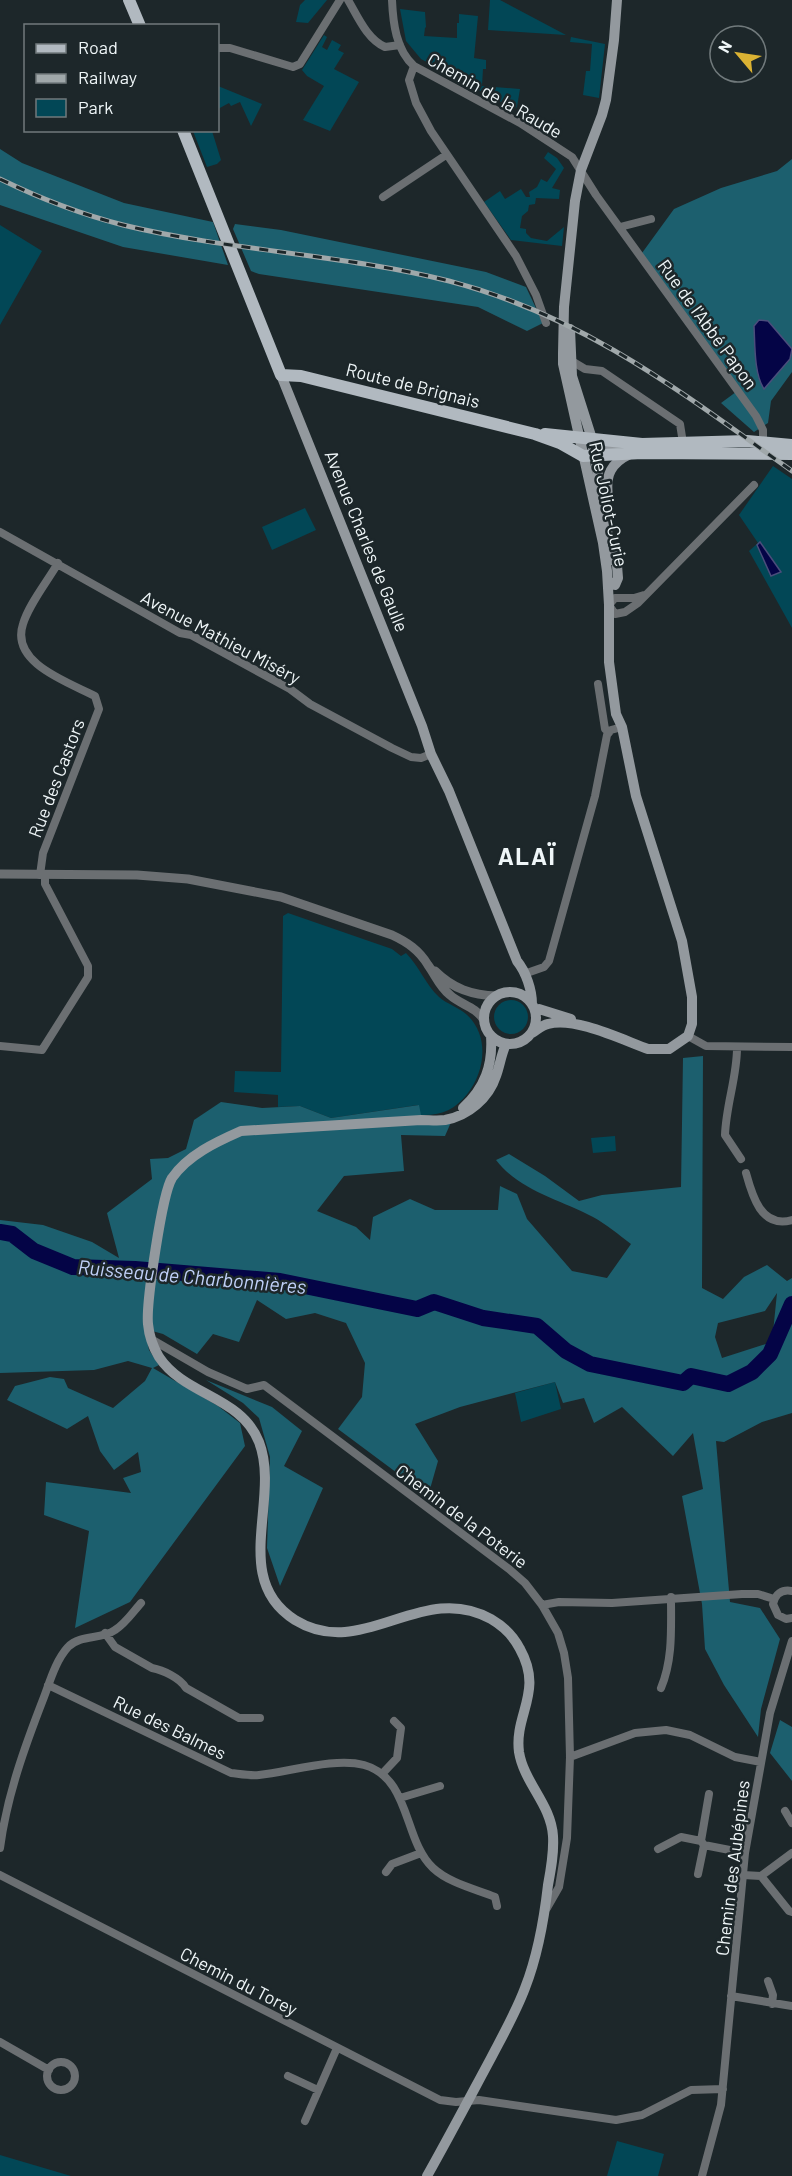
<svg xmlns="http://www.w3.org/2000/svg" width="792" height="2176" font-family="Barlow,sans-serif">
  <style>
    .green { fill: #024756 }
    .forest { fill: #1c5f6e; fill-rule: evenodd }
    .water { fill: #040446; stroke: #4a4d7b; stroke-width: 1.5 }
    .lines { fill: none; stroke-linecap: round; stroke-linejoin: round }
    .river { stroke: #040446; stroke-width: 16 }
    .minor { stroke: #6b6f72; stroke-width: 8 }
    .tertiary { stroke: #6b6f72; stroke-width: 9 }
    .secondary { stroke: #93999e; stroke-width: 10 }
    .primary { stroke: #b1b9c0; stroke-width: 12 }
    .rail-casing { stroke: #a0a8aa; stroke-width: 5 }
    .rail { stroke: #1d272a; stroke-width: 3; stroke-dasharray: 9; stroke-linecap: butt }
    .labels { text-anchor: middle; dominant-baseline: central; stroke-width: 5; stroke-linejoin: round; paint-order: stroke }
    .street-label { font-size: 18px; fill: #eff6f8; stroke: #1d272a }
    .water-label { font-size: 20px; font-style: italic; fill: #c1d1f9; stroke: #1d272a }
    .district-label { font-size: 24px; font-weight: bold; letter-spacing: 1.5px; fill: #eff6f8; stroke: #1d272a }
  </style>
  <rect width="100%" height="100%" fill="#1d272a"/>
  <path class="green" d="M305 0H327L308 23 296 22 300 5Z
    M490 0H500L566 35 488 30Z
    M400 9 425 12 426 27 425 28 424 36 457 38V23H459V14L478 16 474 58 486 60V69H483L482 86 520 89 517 107 514 109 421 59 406 41Z
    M324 35 327 37 322 47 327 50 332 40 341 45 338 50 344 53 334 69 359 82 330 131 303 120 324 86 307 76 302 70Z
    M571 37 605 44 599 98 583 95 586 71H590L592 44 570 42Z
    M218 86 262 104 251 126 240 102 231 106 229 103 218 109Z
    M193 131H212L221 160 217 164 207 167Z
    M548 152 557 158 564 168 552 188 560 190 559 199 536 198 535 204 529 205 528 211 522 216 520 228 526 229V233L531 238 547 241 564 227 562 246 511 240 484 202 500 191 505 199 521 189 526 197H530L529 192 537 187 541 179 547 182 556 169 544 158Z
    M0 225 42 251 0 325Z
    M773 466 792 479V628L749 551 758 543 739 515Z
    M305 508 316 530 272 550 262 527Z
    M288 913 392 949 401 956 406 953C419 966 426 985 439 997 447 1004 458 1007 466 1014 490 1035 485 1071 468 1093 455 1110 441 1116 420 1115L418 1105 331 1118 300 1106 278 1107V1095L234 1092 235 1071 281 1072 283 916Z
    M494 1017a17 17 0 1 1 34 0a17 17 0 1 1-34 0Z
    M615 1136 616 1151 593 1153 591 1138Z
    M555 1382 561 1409 521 1422 515 1393Z
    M617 2141 664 2154 658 2176H607Z
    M0 2155 71 2176H0Z"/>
  <path class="forest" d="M0 149 22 163 124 203 213 222 228 265 123 247 0 205Z
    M792 159V372L771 401 768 423 754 432 721 403 740 389 642 253 674 209 721 188 777 171Z
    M235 224 281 230 486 272 526 287 543 323 527 331 478 307 259 274 251 271 233 229Z
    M703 1056 702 1288 723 1299 744 1277 767 1265 787 1281 792 1278V1413L762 1422 724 1442 716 1441 730 1602 760 1608 780 1639 761 1709 758 1737 724 1685 705 1649 702 1604 682 1496 703 1489 693 1433 673 1456 622 1407 594 1423 584 1398 563 1403 555 1382 460 1407 415 1424 438 1461 428 1496 338 1429 362 1397 365 1363 346 1323 315 1313 286 1319 257 1300 239 1342 213 1334 197 1354 163 1334 145 1329 149 1350 159 1365 153 1368 218 1406 240 1423 245 1446 130 1602 75 1628 89 1531 44 1515 46 1482 131 1493 123 1478 141 1472 138 1452 114 1470 100 1451 88 1416 67 1429 7 1400 15 1386 50 1377 64 1379 68 1388 113 1408 145 1381 152 1368 128 1361 94 1370 0 1373V1220L43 1225 92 1242 119 1258 107 1213 152 1179 150 1159 168 1158 186 1149 194 1120 221 1102 262 1108 300 1106 331 1118 419 1105 422 1120H452L445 1136 401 1135 404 1171 344 1176 317 1211 356 1227 370 1240 373 1217 410 1199 435 1210H498L500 1186 517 1194 527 1219 572 1271 607 1278 631 1244C619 1235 606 1224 593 1217 559 1199 520 1191 496 1160L509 1154 545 1176 579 1201 602 1195 681 1187 683 1058ZM777 1293 772 1342 722 1358 715 1337 718 1323 765 1311Z
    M206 1380 272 1407 302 1431 284 1466 323 1488 280 1586 267 1548 270 1457 259 1418 243 1403Z
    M780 1720 792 1727V1781L770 1753Z"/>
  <path class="water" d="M759 320 768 321 792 349 790 359 764 389C754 374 755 345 754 326Z
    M760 542 781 572 771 576 757 545Z"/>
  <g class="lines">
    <path class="river" d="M0 1232 12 1234 34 1251 73 1267 135 1269 280 1281 417 1309 434 1302 483 1318 537 1326 566 1351 590 1364 683 1383 691 1376 728 1384 752 1372 770 1354 792 1304"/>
    <path class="minor" d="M348 0C358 17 367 39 385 47L400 45
      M392 0C393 23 396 50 414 66L520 123 572 157 596 195 756 416 763 430V442
      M218 48H230L293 67 300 64 340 0
      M414 66 409 80 416 103 431 131 516 256 536 295 546 323
      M383 197 446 155
      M620 227 651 219
      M570 360 585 369 602 371 680 424 683 443
      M0 532 180 633 191 635 290 689 310 704 392 748 411 757 421 758 431 754
      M644 595 634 598H615L609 605 615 614 625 612 638 603 754 485
      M598 684 605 729 609 732
      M40 875 43 853 99 709 95 696C68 682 10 663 23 624 29 604 47 582 58 563
      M524 974 544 967 549 961 595 796 607 735 611 730 622 727
      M688 1036 706 1046 792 1047
      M0 1046 42 1050 88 977V966L45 884V875
      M737 1048C737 1077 726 1105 725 1135L741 1159
      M746 1173C752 1195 761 1229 792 1220
      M151 1339 208 1372 247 1389 264 1385 509 1569 525 1583 542 1605 558 1633 564 1653 568 1678 570 1757 567 1838 559 1887 547 1908
      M792 1591C782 1589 775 1594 773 1604L778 1615 786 1619 792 1618
      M542 1605 559 1602 612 1603 742 1594H758L774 1599
      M105 1633 115 1647 152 1668C163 1670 180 1678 186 1688L239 1718H260
      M48 1685 231 1773C240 1774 250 1776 259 1775 289 1772 335 1757 364 1765 411 1778 403 1840 433 1868 449 1883 475 1889 495 1897L497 1906
      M661 1688C673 1659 671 1629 671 1597
      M570 1757 635 1733 666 1730 690 1735 735 1757 761 1762
      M382 1774 397 1758 401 1728 394 1721
      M400 1798 440 1786
      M785 1811 792 1823
      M704 1845 701 1841 709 1794
      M0 1848C7 1795 25 1746 44 1697 50 1681 56 1660 68 1647 81 1634 101 1640 115 1630 125 1624 133 1612 141 1603
      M658 1849 681 1837 701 1841
      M386 1872 392 1864 421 1853
      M698 1874 704 1845 745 1853
      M0 1875 440 2100 456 2102 479 2100 616 2120 642 2115 691 2090 723 2089
      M743 1875 761 1876 789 1911 792 1912
      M761 1876 792 1853
      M768 1981 773 1995 772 2004
      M731 1996 792 2006
      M0 2042 49 2070
      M47 2076a14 14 0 1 1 28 0a14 14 0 1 1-28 0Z
      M288 2076 318 2090
      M305 2121 337 2048
      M702 2176 721 2105 745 1853 770 1713 792 1641"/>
    <path class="tertiary" d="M0 874 137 875 188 879 281 897 392 935C407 942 419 950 428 965 436 976 439 986 450 995 461 1005 475 1006 484 1020
      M435 971C453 989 472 995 497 996"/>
    <path class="secondary" d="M570 329 572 376 592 439 612 560
      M281 375 422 726 431 754 449 791 517 961C526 972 532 990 532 1004
      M593 448H626
      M608 496C605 475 611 463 630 454
      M615 585 618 578 616 553
      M484 1018a26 26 0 1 1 52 0a26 26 0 1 1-52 0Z
      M535 1010 539 1009 571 1019
      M532 1033C537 1030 542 1025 548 1024 574 1016 623 1040 648 1049H669L688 1036 692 1024V997L682 941 636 796 622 727 616 714 609 662V605L607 571 603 543 563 364V353L564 307 575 201 581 170 602 115 606 100 614 40 617 0
      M463 1108C485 1088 493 1065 491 1036
      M427 2176C449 2137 470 2097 491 2058 503 2035 516 2012 525 1988 538 1955 544 1920 548 1885 551 1869 554 1853 553 1836 551 1804 524 1783 519 1752 514 1714 544 1692 520 1649 514 1637 503 1626 491 1619 421 1580 363 1662 295 1620 230 1579 281 1499 259 1442 241 1396 185 1396 159 1357 153 1347 149 1335 148 1324 146 1304 162 1194 172 1178 188 1155 216 1142 241 1131L421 1120C429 1120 437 1121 445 1120 468 1116 489 1098 496 1076 500 1065 501 1055 506 1044"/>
    <path class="primary" d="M129 0 140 26
      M183 130 281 375 301 376 535 434 560 443 583 456 642 453 792 454
      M545 434 642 444 747 441 792 445"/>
    <g class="rail-casing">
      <path id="rail" d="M0 179C39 198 80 214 123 225 230 251 342 254 449 281 584 316 681 392 792 471"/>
    </g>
    <use href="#rail" class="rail"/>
  </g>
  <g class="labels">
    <g class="street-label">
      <text transform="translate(495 95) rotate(30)">Chemin de la Raude</text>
      <text transform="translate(708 324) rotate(54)">Rue de l'Abbé Papon</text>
      <text transform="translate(413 385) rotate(14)">Route de Brignais</text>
      <text transform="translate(609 504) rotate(78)">Rue Joliot-Curie</text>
      <text transform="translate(367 541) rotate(68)">Avenue Charles de Gaulle</text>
      <text transform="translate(221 637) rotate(28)">Avenue Mathieu Miséry</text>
      <text transform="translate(56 778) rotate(-69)">Rue des Castors</text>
      <text transform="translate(462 1516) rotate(37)">Chemin de la Poterie</text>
      <text transform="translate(170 1727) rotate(26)">Rue des Balmes</text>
      <text transform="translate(732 1868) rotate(-83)">Chemin des Aubépines</text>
      <text transform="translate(239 1981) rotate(27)">Chemin du Torey</text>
    </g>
    <g class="water-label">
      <text transform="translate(192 1276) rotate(5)">Ruisseau de Charbonnières</text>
    </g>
    <g class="district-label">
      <text x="527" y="855">ALAÏ</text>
    </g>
  </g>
  <rect x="24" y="24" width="195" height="108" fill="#1d272a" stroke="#717a7c" stroke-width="1.5"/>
  <rect x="36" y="44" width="30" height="9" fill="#b1b9c0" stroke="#717a7c" stroke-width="1.5"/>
  <text x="78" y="54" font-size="18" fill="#eff6f8">Road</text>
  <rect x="36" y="74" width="30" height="9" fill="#a0a8aa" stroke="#717a7c" stroke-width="1.5"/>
  <text x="78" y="84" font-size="18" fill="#eff6f8">Railway</text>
  <rect x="36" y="99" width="30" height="18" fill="#024756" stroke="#717a7c" stroke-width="1.5"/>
  <text x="78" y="114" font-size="18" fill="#eff6f8">Park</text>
  <g transform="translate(738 54) rotate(299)"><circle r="28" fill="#1d272a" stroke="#717a7c" stroke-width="1.5"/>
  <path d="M0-4.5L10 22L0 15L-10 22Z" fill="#dbb233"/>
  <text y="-9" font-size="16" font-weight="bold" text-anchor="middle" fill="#eff6f8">N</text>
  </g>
</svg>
